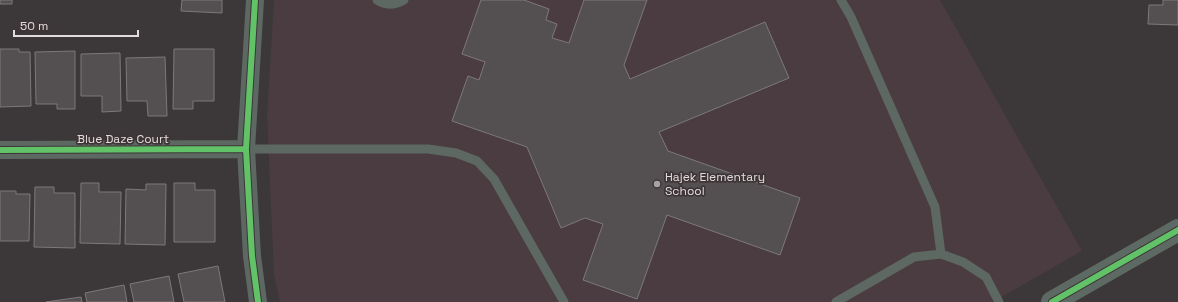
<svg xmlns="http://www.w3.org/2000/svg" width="1178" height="302" font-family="'Space Grotesk',sans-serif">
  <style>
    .built { fill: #4a3c40 }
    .building { fill: #545051; stroke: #7d797a }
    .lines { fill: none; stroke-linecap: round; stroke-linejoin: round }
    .lane { stroke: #5d6862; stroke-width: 9 }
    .street { stroke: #5d6862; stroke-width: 18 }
    .secondary { stroke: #5d6a63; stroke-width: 22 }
    .cycleway-casing { stroke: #3e3537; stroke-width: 8 }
    .cycleway { stroke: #61c268; stroke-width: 6 }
    .poi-dot { fill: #a8a2a4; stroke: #3e3537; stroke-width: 1.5 }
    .labels { text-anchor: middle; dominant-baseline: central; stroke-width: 3.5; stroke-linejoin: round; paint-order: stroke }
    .street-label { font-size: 12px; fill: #e2dcde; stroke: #3e3537 }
    .poi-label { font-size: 12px; fill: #e2dcde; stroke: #3e3537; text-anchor: start }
  </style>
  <rect width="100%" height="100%" fill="#3c3738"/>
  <path class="built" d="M274 0H940L1082 251 993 302H280L274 275 267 116Z"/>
  <path class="building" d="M0 0H12V4H0Z
    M182 0H222V13L181 11Z
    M481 0H524L549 9 546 20 557 24 552 38 569 43 584 0H647L624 65 630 79 765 22 789 78 659 132 668 151 800 198 780 255 667 215 637 299 583 280 603 224 585 218 561 228 527 147 452 121 468 76 479 80 485 62 462 54Z
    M1163 0H1178V25L1148 24 1149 5H1163Z
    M0 49H19V52H30L31 106 0 107Z
    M174 49H214V101H193V109H173Z
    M75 51V109H57V104H36L35 52Z
    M120 53 121 111 102 112V96H81V54Z
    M165 57 167 116H148L147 101H127L126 58Z
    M81 183H99V192H121L120 244 80 243Z
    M174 183H195V190H215V242H174Z
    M146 184H166L165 245 125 244 126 189 146 190Z
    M35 187H54V193H75V248L34 247Z
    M0 191H16V194H30L29 241H0Z
    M218 266 225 302H184L178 274Z
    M169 276 174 302H134L130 284Z
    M124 285 127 302H87L85 293Z
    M81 297 82 302H46Z"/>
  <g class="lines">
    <path class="lane" d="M377 0C386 6 395 5 404 0
      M841 0 851 17 935 207 941 254
      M246 149H428L456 153 477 161 494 179 564 302
      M836 302 914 257 941 254 963 262 986 277 999 302"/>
    <path class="street" d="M255 0 246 149 252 256 258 302
      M0 150 246 149"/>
    <path class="secondary" d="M1052 302 1178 230"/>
    <g class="cycleway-casing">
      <path id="cycleway" d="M255 0 246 149 252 256 258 302
        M0 150 246 149
        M1052 302 1178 230"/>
    </g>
    <use href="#cycleway" class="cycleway"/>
  </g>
  <circle class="poi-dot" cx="657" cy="184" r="4"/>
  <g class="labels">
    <g class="street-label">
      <text x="123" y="139">Blue Daze Court</text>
    </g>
    <g class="poi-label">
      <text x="665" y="177">Hajek Elementary<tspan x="665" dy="14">School</tspan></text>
    </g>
  </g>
  <path d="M14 30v6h124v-6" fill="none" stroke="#e2dcde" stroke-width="2"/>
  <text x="20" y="30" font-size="12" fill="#e2dcde" stroke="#3e3537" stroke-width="3" paint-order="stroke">50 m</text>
</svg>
